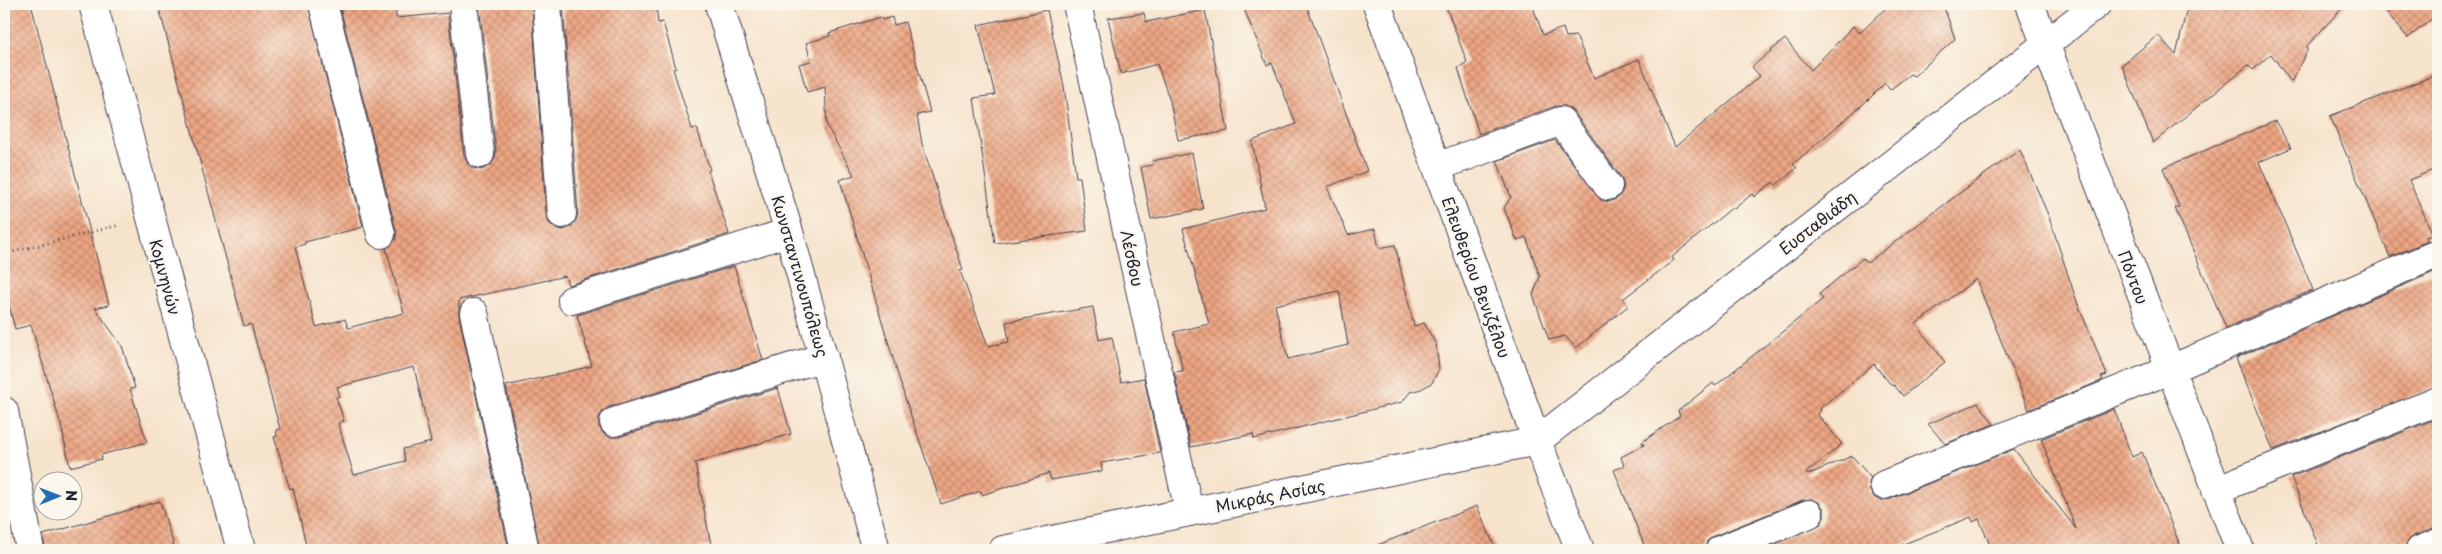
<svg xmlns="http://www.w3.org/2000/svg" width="2442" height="554" font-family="'Playpen Sans',sans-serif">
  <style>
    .building { fill: url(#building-cross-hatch); fill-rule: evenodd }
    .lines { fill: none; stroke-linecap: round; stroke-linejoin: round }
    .minor-casing { stroke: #423f51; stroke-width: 30 }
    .path { stroke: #423f51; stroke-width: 3; stroke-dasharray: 1 4; stroke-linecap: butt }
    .minor { stroke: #fff; stroke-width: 28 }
    .labels { text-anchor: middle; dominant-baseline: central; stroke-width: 4.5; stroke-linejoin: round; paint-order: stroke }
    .street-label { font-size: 16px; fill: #22223b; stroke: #fbf7ec }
  </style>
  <defs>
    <pattern id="building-cross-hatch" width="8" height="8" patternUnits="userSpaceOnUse" patternTransform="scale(1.25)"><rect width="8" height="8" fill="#eea683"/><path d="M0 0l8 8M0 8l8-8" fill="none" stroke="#c0876c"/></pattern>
  </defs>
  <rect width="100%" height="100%" fill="#fbf7ec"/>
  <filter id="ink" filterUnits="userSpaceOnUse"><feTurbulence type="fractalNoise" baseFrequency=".02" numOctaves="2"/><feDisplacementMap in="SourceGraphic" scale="10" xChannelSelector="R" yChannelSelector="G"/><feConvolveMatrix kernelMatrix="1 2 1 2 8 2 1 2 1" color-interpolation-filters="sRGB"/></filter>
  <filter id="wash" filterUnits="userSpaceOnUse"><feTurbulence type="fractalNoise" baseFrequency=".0096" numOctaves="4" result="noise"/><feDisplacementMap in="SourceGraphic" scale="20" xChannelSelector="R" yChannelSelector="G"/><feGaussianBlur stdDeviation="1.12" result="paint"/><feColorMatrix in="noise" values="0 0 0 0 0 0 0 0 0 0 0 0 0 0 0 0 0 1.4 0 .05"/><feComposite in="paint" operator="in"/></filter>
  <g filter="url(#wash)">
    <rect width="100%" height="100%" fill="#f6e3cc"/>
    <g id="blocks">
      <path class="building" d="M4 4H31L109 305 95 308 122 346 135 388 130 389 147 442 101 455 102 459 70 467 61 425 31 325 15 329 4 286Z
        M158 4H308L363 227 305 242V244L295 247 316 327 345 319 348 328 404 313 386 248 396 239V230L339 4H396V18L448 13 464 156 468 164 473 168 481 170 490 166 494 160 496 152 479 4H532L546 215 549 223 556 228 563 230 571 227 576 220 578 213 563 4H656L658 23 663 22 676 68 673 69 692 129 697 128 710 170 708 171 729 234 568 285 565 276 459 300V316L509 550H307L293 488 290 489 274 437 277 436 276 430 280 429 251 324 244 326ZM414 367 431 442 403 449 405 461 354 475 338 423 344 421 336 397 340 396 337 387Z
        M1242 4H1306L1367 171 1327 187 1348 235 1375 229 1379 248 1395 245 1414 326 1424 323 1436 344 1439 369 1432 383 1421 389 1410 392 1402 402 1254 439 1253 434 1191 447 1174 372 1183 371 1174 332 1209 324 1183 229 1265 208 1252 141 1296 124 1272 63 1267 65ZM1339 291 1348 345 1288 359 1275 305Z
        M1445 4H1532L1543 35 1563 28 1566 37 1576 36 1594 78 1639 59 1675 147 1760 76 1752 67 1785 39 1811 70 1853 26 1860 33 1890 4H1943L1955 39 1914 76 1910 74 1890 90 1885 83 1868 100 1793 164 1797 168 1776 185 1773 182 1754 197 1752 194 1734 209 1733 207 1672 257 1674 260 1623 299 1628 306 1576 348 1565 336 1549 340 1533 295 1540 277 1526 237 1517 241 1504 208 1511 197 1497 161 1555 140 1601 200 1609 202 1618 198 1622 192 1624 185 1621 177 1574 112 1566 106H1556L1479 134 1458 68 1467 62Z
        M2200 4H2346L2307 46V51L2291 82 2271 54 2253 70 2248 65 2153 143 2122 65 2158 35 2176 55 2186 12Z
        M2380 4H2438V14L2408 38Z
        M1047 10 1064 86 1076 177H1080L1087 231 995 243 974 98 995 95 978 25Z
        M1205 10 1228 131 1178 140 1170 101 1157 64 1121 74 1108 18 1144 13 1146 22Z
        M881 17 882 20 892 17 894 25 905 22 930 112 917 115 922 144 963 270 960 271 988 346 1009 342 1006 322 1093 307 1099 340 1112 337 1121 382 1144 378 1160 453 1101 463 1102 471 1051 480 1049 473 982 495 981 491 941 504 904 395 840 180 854 175 827 126 825 87 807 92 799 64 811 61 806 43 830 36 829 33Z
        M2438 74V168L2409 180 2433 235 2426 237 2428 241 2390 257 2330 116Z
        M2275 121 2291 148 2259 162 2313 290 2226 328 2175 208 2179 207 2163 168Z
        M2020 150 2049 217 2077 302 2107 375 2101 377 2103 380 2029 410 1976 279 1916 324 1945 362 1903 396 1894 385 1892 386 1874 364 1820 408 1821 410 1817 414 1842 444 1806 473 1807 475 1852 456 1871 478 1869 483 1870 491 1875 498 1882 500 1890 499 2014 449 2076 529 2041 439 2114 409 2132 457 2142 452 2182 550H1992L1979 519 1973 522 1971 517 1889 550H1761L1821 524 1824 517V509L1819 502 1811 499 1803 500 1714 536 1707 541 1705 550H1646L1614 470 1624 466 1621 457 1644 445 1642 442 1680 416 1678 411 1713 383 1715 386 1823 299 1819 294 1863 258 1867 263 1985 174Z
        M1192 153 1203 209 1151 219 1141 167 1153 165 1152 161Z
        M734 266 763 360 609 407 603 411 599 418V427L604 434 610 437H619L778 388 791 434 695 463 711 545 684 550H540L506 386 592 366 577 315Z
        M2434 272 2438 283V386L2273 450 2236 358Z
        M1978 403 1994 424 1945 444 1928 424Z
        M2438 418V528L2414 536 2408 541 2405 548 2400 550H2320L2291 477Z
        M160 501 175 550H45L43 535Z
        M1477 506 1496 550H1370V548Z"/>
    </g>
  </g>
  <g filter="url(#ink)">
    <use href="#blocks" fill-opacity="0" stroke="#423f51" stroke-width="1"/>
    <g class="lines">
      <g class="minor-casing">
        <path id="minor" d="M93 4 241 550
          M323 4 381 234
          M463 4 480 154
          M547 4 562 214
          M719 4 789 232 876 550
          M1077 4 1189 511
          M1377 4 1537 441 1580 550
          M2030 4 2240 550
          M1437 167 1561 121 1608 186
          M572 300 789 232
          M474 313 525 550
          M4 411 30 550
          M614 422 824 357
          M1884 485 2169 370 2432 256
          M2216 490 2438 401
          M1003 550 1537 441 2097 4
          M1720 550 1809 514
          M2420 550 2438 543"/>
      </g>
      <path class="path" d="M4 254 120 225"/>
      <use href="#minor" class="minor"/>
    </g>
  </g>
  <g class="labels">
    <g class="street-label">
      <text transform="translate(1817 222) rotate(-38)">Ευσταθιάδη</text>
      <text transform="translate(1133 258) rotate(78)">Λέσβου</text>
      <text transform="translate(801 276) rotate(74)">Κωνσταντινουπόλεως</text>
      <text transform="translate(166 277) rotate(75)">Κομνηνών</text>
      <text transform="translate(1477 277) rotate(70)">Ελευθερίου Βενιζέλου</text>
      <text transform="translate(2134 277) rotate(69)">Πόντου</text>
      <text transform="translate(1270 495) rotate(-11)">Μικράς Ασίας</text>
    </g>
  </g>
  <rect width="2442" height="554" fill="none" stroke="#fbf7ec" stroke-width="20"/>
  <g transform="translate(58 496) rotate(89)"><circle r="24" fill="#fbf7ec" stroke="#a4a2a5"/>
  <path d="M0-4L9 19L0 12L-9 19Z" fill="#1f6fb2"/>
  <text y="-8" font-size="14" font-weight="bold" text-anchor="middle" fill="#22223b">N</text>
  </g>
</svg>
